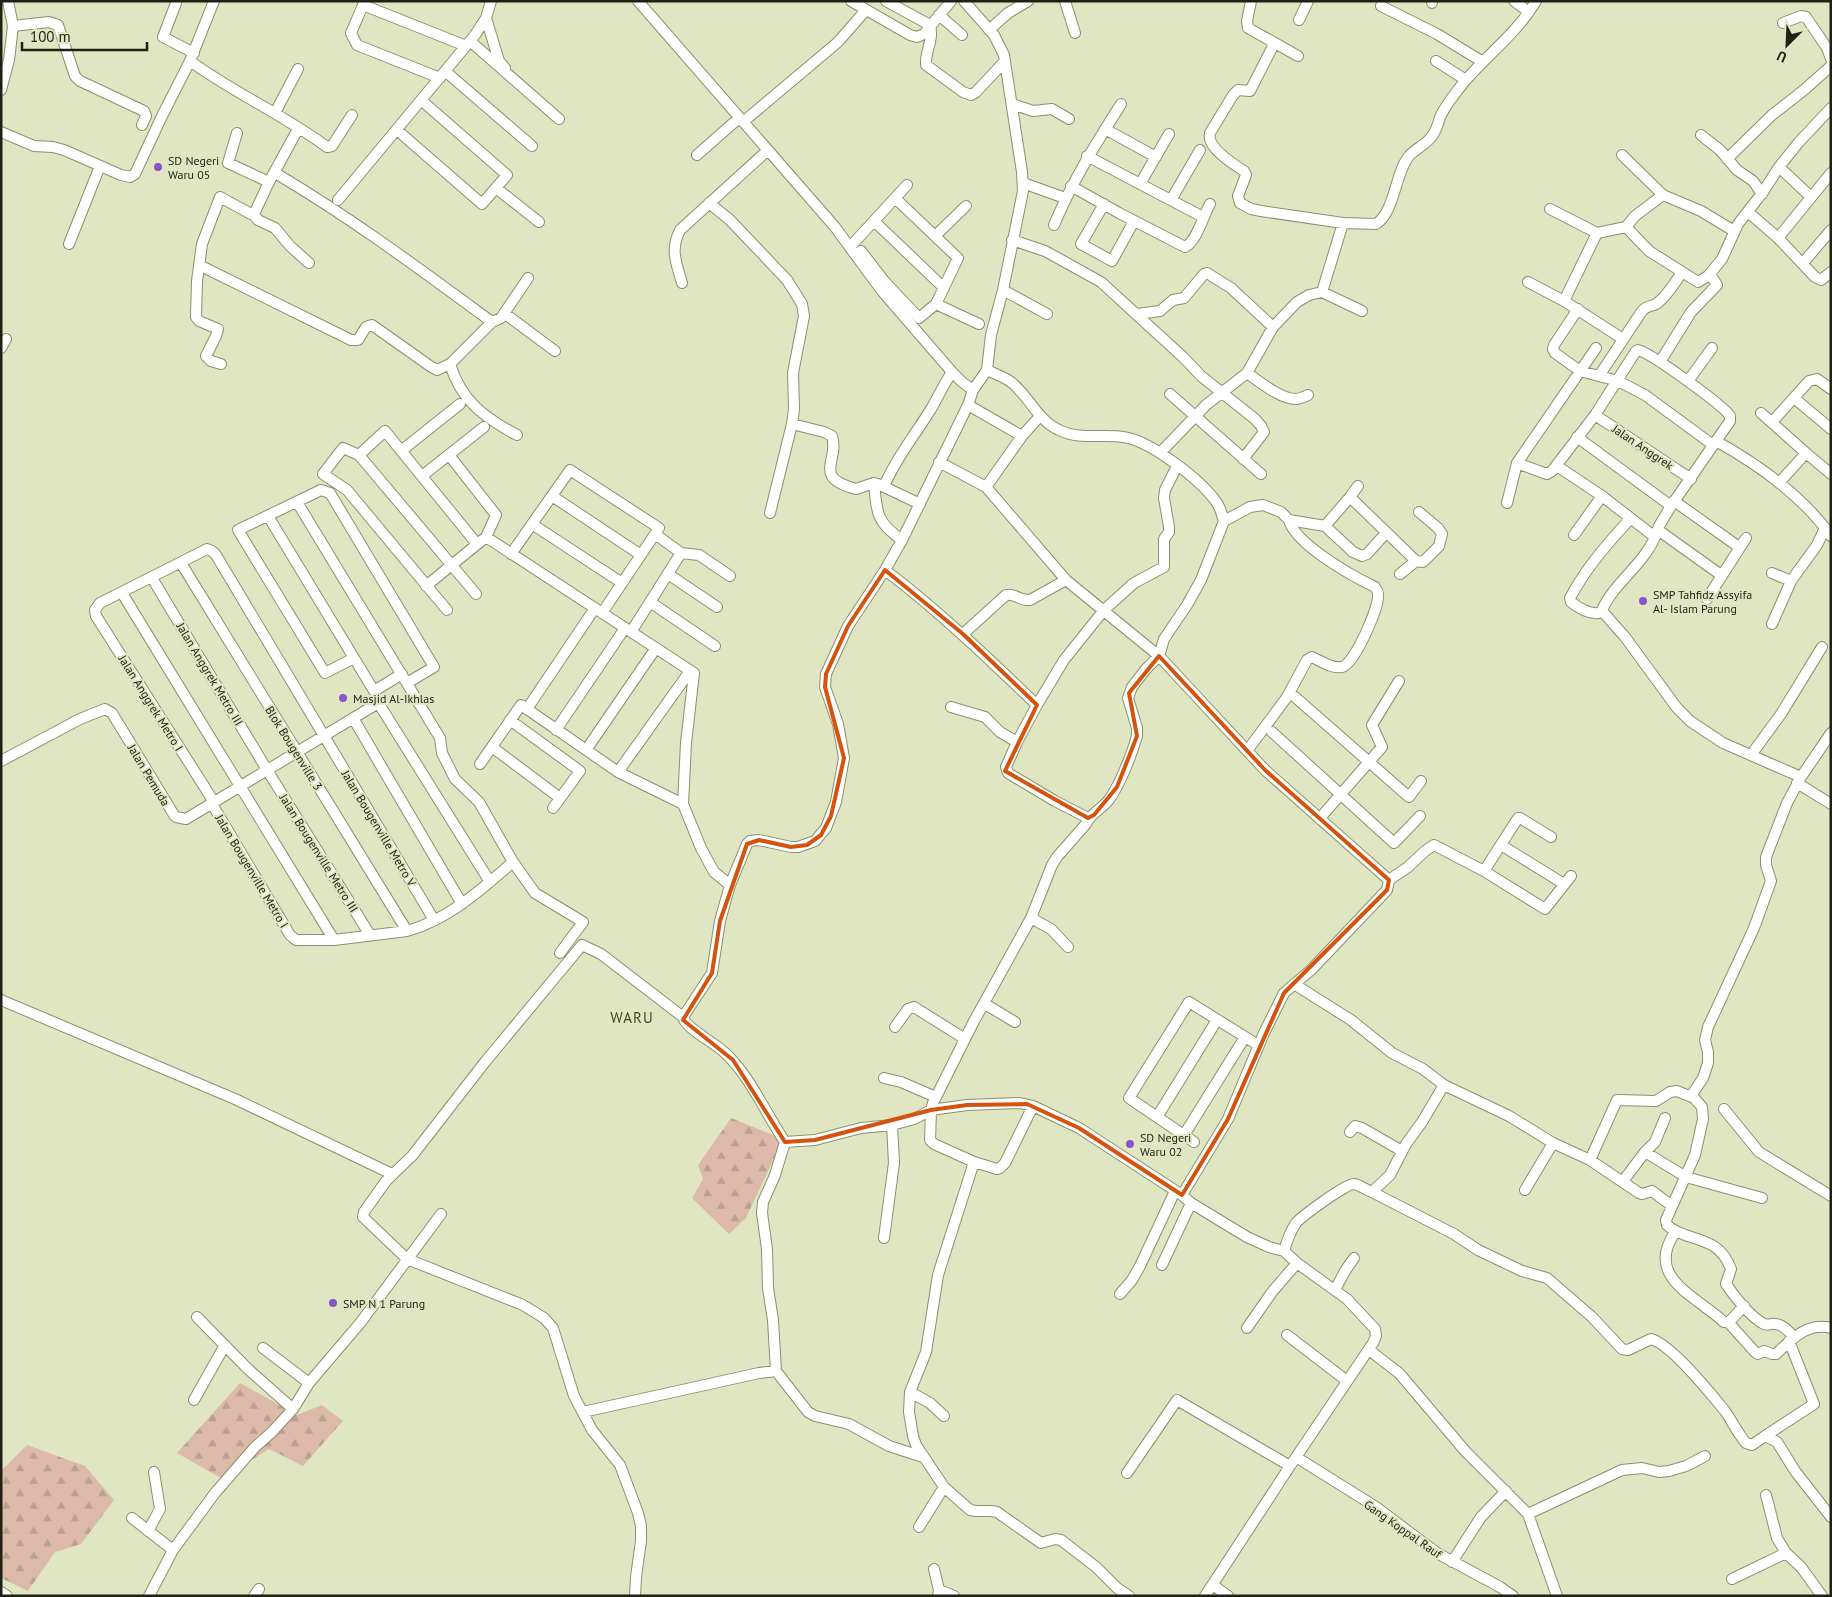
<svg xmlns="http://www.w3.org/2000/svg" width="1832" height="1597" font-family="'PT Sans',sans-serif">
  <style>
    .forest { fill: url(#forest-firs) }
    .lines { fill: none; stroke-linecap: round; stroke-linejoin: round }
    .street-casing { stroke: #8b906e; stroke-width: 12 }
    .street { stroke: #fff; stroke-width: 10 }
    .marked { fill: none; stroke: #d4530d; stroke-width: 4; stroke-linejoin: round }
    .poi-dot { fill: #8c53ca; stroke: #e0e6c1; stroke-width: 2 }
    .labels { text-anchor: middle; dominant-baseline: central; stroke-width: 4; stroke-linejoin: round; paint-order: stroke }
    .poi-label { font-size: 12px; fill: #1f2114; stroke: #e0e6c1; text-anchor: start }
    .street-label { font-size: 12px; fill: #1f2114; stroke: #e0e6c1 }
    .quarter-label { font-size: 15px; letter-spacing: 1px; fill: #434728; stroke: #e0e6c1 }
  </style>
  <defs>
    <pattern id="forest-firs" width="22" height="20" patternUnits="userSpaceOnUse" patternTransform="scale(1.25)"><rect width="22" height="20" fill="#dcb9a9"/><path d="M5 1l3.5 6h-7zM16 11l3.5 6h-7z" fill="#bc9f91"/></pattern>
  </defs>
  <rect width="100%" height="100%" fill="#e0e6c1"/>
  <path class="forest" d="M731 1118 783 1139 746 1218 729 1234 692 1198 703 1179 698 1165Z
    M240 1383 297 1415 322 1405 343 1421 303 1466 269 1449 239 1468 228 1482 177 1453Z
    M27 1445 85 1466 114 1500 81 1544 55 1552 28 1591 1 1578V1471Z"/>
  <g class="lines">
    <g class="street-casing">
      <path id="street" d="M8 1 13 26 49 22 58 25 75 76 80 81 144 111 146 116 142 125
        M638 1 835 227 882 291 952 372 962 382 973 390
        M851 1 910 35 917 37 924 34 951 1
        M886 1 930 25C934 41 925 50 926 65L963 92 971 95 976 92 1005 61
        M1065 1 1075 33
        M1251 1 1247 21 1248 28 1298 56
        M1514 1 1529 12
        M176 3 163 37 194 53
        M1432 3V1
        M1381 6 1437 34 1483 62
        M939 15 962 35
        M486 18 499 61 505 68
        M1299 20 1308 1
        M1783 23 1801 16 1806 17 1827 48 1831 59
        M989 30 1008 13 1028 1
        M470 41 559 119
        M1274 44 1250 91 1238 90 1233 95 1210 133C1206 147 1233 164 1244 171L1246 175 1238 196 1240 203 1251 209 1261 211 1343 223 1376 224C1395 212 1395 173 1409 156 1416 148 1426 145 1432 136 1437 130 1438 122 1441 115 1447 103 1457 91 1465 81 1488 54 1518 32 1536 1
        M190 61C234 93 284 115 327 147L332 146 352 115
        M1436 61 1466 80
        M445 71 532 146
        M440 78 357 45 351 33 363 5 466 46
        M1 90 9 60 13 26
        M1012 104 1033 111 1052 109 1069 119
        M275 113 298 69
        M743 122 838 42 866 10
        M1105 129 1156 157
        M397 130 482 204 507 175 421 100
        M1 132 34 146 53 147 64 150 121 175 130 177 135 174 162 116 190 61 214 1
        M237 133 228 163 269 182
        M1701 135 1720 150 1737 170 1753 181 1762 194
        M697 155 739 118
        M1622 155 1663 195 1635 216 1626 227 1649 251 1698 282 1708 276 1722 259 1738 224 1763 192 1779 167 1799 142 1831 108
        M1087 156 1203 217
        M1727 159 1772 115 1804 90 1831 66
        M1779 167 1811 197
        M275 173C350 217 421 270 492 322
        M1023 183 1065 198
        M1140 184 1169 134
        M1071 186 1119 213 1185 247C1197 241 1203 216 1210 204
        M496 188 539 222
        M1663 195 1701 211 1734 231
        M338 200 475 35 486 18 491 1
        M1171 200 1200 150
        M709 203 730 220 787 280 802 304 804 316 793 373 794 409 792 424
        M1104 204 1081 244 1112 261 1134 221
        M1550 209 1597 233
        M1748 212 1778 238 1815 277 1821 280 1831 272
        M253 214 258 220 275 228 290 246 309 263
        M874 221 944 288
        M1054 225C1073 180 1095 145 1121 104
        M935 236 966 206
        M1778 238 1831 173
        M1012 240 1045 251 1101 282 1184 358 1201 376 1255 419 1261 426 1264 432 1243 459
        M69 244 100 166
        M850 247 907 185
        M861 251 884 281 919 318 936 304 958 258 895 198
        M1803 263 1831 230
        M199 265 351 340H358L366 327 372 325 430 366 437 370 450 364 492 322 501 318 528 278
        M1528 282 1564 301 1623 339
        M682 283C676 262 670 250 680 230L768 150
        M1003 290 1047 314
        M1322 292 1343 223
        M1564 301 1597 233 1626 227
        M936 304 979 324
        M1578 309 1554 345 1553 349 1555 353 1580 371 1618 381 1645 395 1713 445
        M504 313 555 351
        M1137 314 1160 311 1173 300 1184 298 1204 274 1207 273 1231 288 1273 327
        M1 348 6 339
        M1660 362 1691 312 1717 285 1710 274
        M221 364 211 361 206 356 216 336 218 329 199 321 196 317 197 281 202 244 220 197 251 214 255 212 269 182 298 129
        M450 364C461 401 485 418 517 435
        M987 370C995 374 1004 377 1011 382 1029 396 1037 420 1059 430 1079 440 1101 434 1123 437 1150 440 1202 481 1217 503 1221 509 1222 515 1224 521L1201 580 1187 605 1164 639 1159 656 1146 669 1132 687 1128 698 1137 728V736C1132 754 1119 787 1108 801 1101 809 1089 815 1086 824L1057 857 1052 865 1031 918 973 1023 933 1103 931 1110 930 1140 934 1144 974 1162 997 1169 1000 1168 1005 1163 1033 1106
        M1247 373C1259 381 1281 400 1297 399 1300 398 1305 397 1308 395
        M1599 376 1642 311C1647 305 1651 307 1656 304 1665 298 1677 280 1682 272
        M1688 381 1712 348
        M1170 394 1261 474
        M1794 398 1831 429
        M968 405 1022 436
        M1761 413 1806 453 1779 483
        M1595 415 1691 479
        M1772 422 1809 381 1817 379 1831 389
        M1577 437 1671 506
        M1716 441C1759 465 1802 495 1831 536
        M401 451 460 404
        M1160 453 1206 405 1247 373 1273 327 1297 302 1309 295 1322 292 1362 311
        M1806 453 1831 474
        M359 455 385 431 477 544
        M449 455 496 515 486 537
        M939 462 986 487 1066 580 1159 656 1265 770 1389 880
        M1517 463 1547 474 1552 471 1595 415 1636 351 1638 350C1651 353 1723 405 1730 416V421L1671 506 1659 526 1655 537 1602 496 1557 466
        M422 476 484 427
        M874 483C877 513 876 522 902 540
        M884 486C896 458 915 435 931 409 938 397 944 384 952 372
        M1358 486 1350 497 1416 561 1423 562 1439 546 1442 534 1438 528 1419 512
        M986 487 1022 436 1040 416
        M552 496 641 555
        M1350 497 1325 526 1353 552 1362 556 1367 554 1386 533
        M1674 501 1739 547
        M297 502 440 738 442 753 455 779 479 802 513 862 535 893 583 922 560 953
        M1507 503 1517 463 1596 348
        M770 513 792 424 824 432 832 436C840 461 811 477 856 489L874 483 878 484 920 504
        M268 516 374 691 402 674
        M1224 521 1250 507 1263 505 1281 512 1289 520 1325 526
        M532 524 622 583
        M1658 530 1721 575
        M655 534 681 553 699 555 730 576
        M1574 535 1602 496
        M511 554 570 470 659 528 602 613
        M181 563 407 931
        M885 570C939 611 988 658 1037 705L1017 742 1006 767 1008 773 1055 801 1088 818
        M1772 573 1791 581
        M668 574 717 607
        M1400 574 1416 561
        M152 578 267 770 370 935
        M426 586 486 537 694 673 686 743 683 804 701 848 714 872 730 885
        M122 593 334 940
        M1707 599 1746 538
        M650 602 715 646
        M595 608 527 709 618 772 683 804
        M447 610 347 490 323 474 343 448 359 455 476 594
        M1603 612 1625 637 1677 708 1690 721 1723 743 1801 777
        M1603 612C1592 616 1580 609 1571 602L1570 598C1586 568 1607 544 1630 519
        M1603 612 1602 610C1614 583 1643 565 1655 537
        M1772 624 1791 581 1817 545 1825 528
        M631 632 681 553
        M963 634 1006 595C1015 593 1020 601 1030 600L1066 580
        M354 658 325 673 238 530 321 490 330 493 434 667 407 683
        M1295 697 1409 797 1421 781
        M1037 705 1064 660 1104 610 1134 583 1164 567V539L1169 532V527L1164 498 1165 490 1177 466
        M951 707 985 717 1000 732 1017 742
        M353 718 462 904
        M510 720 580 771 553 808
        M556 730 625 628
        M1272 732 1394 843 1420 816
        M492 747 560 798
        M586 750 656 648
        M1247 751 1287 697 1307 660 1312 657C1321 661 1332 669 1342 667 1354 665 1380 606 1378 594 1378 591 1377 590 1375 587 1352 576 1295 544 1289 520
        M1751 755 1781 714 1822 647
        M1 761 80 719 105 709 112 713 174 815 176 817 186 819 375 705 379 704 490 882
        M480 764 521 705 527 709
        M618 772 690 671
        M1797 783 1831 804
        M214 802 96 616 95 610 100 603 207 549 212 551 216 555 434 920
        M212 804 290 935 296 940H334L407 931C448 920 482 889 513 862
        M1320 818 1382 747 1372 725 1399 681
        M1501 845 1564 884
        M1484 871 1518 818H1520L1551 837
        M1031 918 1051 929 1068 947
        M1294 984 1351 1020 1392 1053 1423 1069 1444 1085 1509 1116 1553 1143 1590 1160 1639 1193 1642 1194 1652 1191 1672 1206
        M1 1000 235 1099 392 1174
        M985 1004 1015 1022
        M683 1017 712 973 720 921 730 885 747 844 750 841 759 840 791 847H798L815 841 826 828 836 802 844 758 838 724 825 687 826 674 848 626 885 570 902 540 968 405 973 390 987 370 991 335 1003 290 1023 191 1022 172 1004 55 994 35 964 1
        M895 1027 908 1009 914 1007 965 1039
        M884 1078 901 1082 936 1097
        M1691 1096 1703 1078 1708 1063V1052L1705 1040 1708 1027 1754 928 1771 881 1766 865V857L1787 803 1801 777 1831 733
        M1724 1109 1759 1152 1831 1196
        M1157 1117 1217 1020
        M1350 1132 1355 1126 1362 1128 1402 1151
        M1184 1135 1245 1037
        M785 1142 815 1140 861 1128 892 1125 914 1119 931 1110 967 1105 1020 1103 1033 1106 1079 1128 1182 1195 1191 1203 1247 1237 1269 1247 1284 1251 1297 1263 1347 1299 1375 1329 1376 1336 1373 1343 1290 1466 1205 1596
        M1194 1142 1129 1098 1189 1002 1258 1045
        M1645 1152 1686 1177 1762 1198
        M1590 1160 1617 1100 1656 1101 1670 1092 1677 1091 1694 1098 1702 1107 1703 1119 1695 1155 1666 1220 1667 1225C1672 1230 1678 1232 1685 1235 1707 1242 1722 1245 1731 1269L1726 1284C1735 1297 1749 1316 1764 1324 1769 1326 1770 1323 1775 1324 1783 1324 1789 1332 1794 1337
        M974 1162 938 1275 926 1352 910 1392 909 1412 913 1436 916 1445 944 1487 970 1510 976 1511H991L997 1512 1041 1543 1055 1539 1061 1540 1096 1567 1117 1588 1129 1596
        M1623 1181 1645 1152 1655 1142 1665 1118
        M1525 1190 1553 1143
        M1372 1192 1454 1234 1478 1250 1522 1271 1547 1278 1592 1317 1622 1349 1628 1350 1651 1339C1672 1345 1710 1393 1725 1411 1732 1421 1738 1434 1746 1443L1752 1445 1765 1436 1777 1442 1795 1471 1831 1517
        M1182 1195 1228 1119 1264 1033 1284 993 1311 970 1387 890 1389 880 1408 867 1425 851 1434 845 1484 871 1545 909 1571 876
        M1676 1231C1643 1277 1696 1296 1724 1322H1728L1730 1321 1744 1306
        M884 1238 894 1163 892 1125
        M1284 1251C1287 1241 1290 1231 1296 1223 1302 1216 1347 1183 1354 1184 1360 1185 1366 1190 1372 1192L1390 1175 1406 1144 1422 1122 1444 1085
        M1162 1265 1191 1203
        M1335 1290 1345 1271 1354 1258
        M1120 1294 1132 1280 1140 1266 1175 1191
        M197 1317 248 1369 293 1409
        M1728 1322 1755 1352 1758 1354 1764 1351 1772 1354H1776C1792 1339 1807 1322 1831 1328
        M1247 1328 1272 1292 1297 1263
        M1287 1335 1347 1381
        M263 1348 309 1383
        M1369 1350 1399 1373 1466 1452 1528 1514 1622 1470 1642 1468 1659 1472 1669 1471 1686 1466 1705 1456
        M910 1392 930 1403 944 1416
        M194 1400 225 1345
        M583 1412 759 1373 776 1371 808 1412 815 1416 849 1424 889 1446 923 1457
        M1765 1436 1814 1404 1789 1341
        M1296 1457 1376 1507 1437 1553 1500 1587 1513 1596
        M1127 1473 1177 1400 1290 1466
        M1766 1495 1777 1538 1786 1553 1801 1567 1822 1596
        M1528 1514 1557 1596
        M132 1518 173 1550
        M919 1527 944 1487
        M148 1531 160 1509 154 1472
        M1452 1562 1481 1517 1506 1491
        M934 1569 939 1590 938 1596
        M1732 1579 1786 1553
        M1213 1585 1228 1596
        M939 1590 954 1596
        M1 1592 7 1596
        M149 1596 173 1550 215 1493 255 1447 272 1432 293 1409 309 1383 361 1322 441 1214
        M254 1596 259 1589
        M635 1596 636 1577 641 1541V1526L638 1513 620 1465 592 1430 574 1396 553 1328 544 1318 523 1305 407 1259 363 1217 364 1212 386 1181 412 1156 485 1062 582 945 601 954 683 1017C685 1028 715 1043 724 1052 749 1074 766 1114 785 1142L775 1175 763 1202 762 1213 767 1249 768 1288 773 1320 776 1371"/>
    </g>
    <use href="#street" class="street"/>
  </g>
  <path class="marked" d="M885 570 963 634 1037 705 1005 771 1088 818 1094 815 1117 787 1137 736 1129 693 1159 656 1265 770 1389 880 1387 890 1284 993 1228 1119 1182 1195 1079 1128 1027 1104 967 1105 931 1110 815 1140 785 1142 733 1060 683 1020 712 973 720 921 747 844 759 840 791 847 807 845 821 835 831 816 844 758 825 687 826 674 848 626Z"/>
  <g class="poi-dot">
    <circle cx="158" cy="167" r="5"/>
    <circle cx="1643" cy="601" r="5"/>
    <circle cx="343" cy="698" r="5"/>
    <circle cx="1130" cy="1144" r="5"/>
    <circle cx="333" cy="1303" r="5"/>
  </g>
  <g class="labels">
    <g class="poi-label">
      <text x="168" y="160">SD Negeri<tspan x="168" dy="14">Waru 05</tspan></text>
      <text x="1653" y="594">SMP Tahfidz Assyifa<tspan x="1653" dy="14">Al- Islam Parung</tspan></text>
      <text x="353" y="698">Masjid Al-Ikhlas</text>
      <text x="1140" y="1137">SD Negeri<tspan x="1140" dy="14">Waru 02</tspan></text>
      <text x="343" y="1303">SMP N 1 Parung</text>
    </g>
    <g class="street-label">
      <text transform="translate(1643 447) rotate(34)">Jalan Anggrek</text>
      <text transform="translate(210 674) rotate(59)">Jalan Anggrek Metro III</text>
      <text transform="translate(151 703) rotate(58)">Jalan Anggrek Metro I</text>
      <text transform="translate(294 748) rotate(58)">Blok Bougenville 3</text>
      <text transform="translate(149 775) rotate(59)">Jalan Pemuda</text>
      <text transform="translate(379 828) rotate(59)">Jalan Bougenville Metro V</text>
      <text transform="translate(319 853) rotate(58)">Jalan Bougenville Metro III</text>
      <text transform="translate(252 871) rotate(59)">Jalan Bougenville Metro I</text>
      <text transform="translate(1403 1529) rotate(35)">Gang Koppal Rauf</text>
    </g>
    <g class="quarter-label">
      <text x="632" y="1017">WARU</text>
    </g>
  </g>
  <rect width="1832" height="1597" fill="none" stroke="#1f2114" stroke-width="5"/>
  <g transform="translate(1787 45) rotate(204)" stroke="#e0e6c1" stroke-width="4" paint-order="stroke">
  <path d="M0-4L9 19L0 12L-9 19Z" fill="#1f2114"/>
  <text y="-8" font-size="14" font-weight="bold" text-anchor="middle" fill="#1f2114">U</text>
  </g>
  <path d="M22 42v8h125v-8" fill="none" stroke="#1f2114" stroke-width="2.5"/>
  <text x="30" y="42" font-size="15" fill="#1f2114" stroke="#e0e6c1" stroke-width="4" paint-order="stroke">100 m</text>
</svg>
